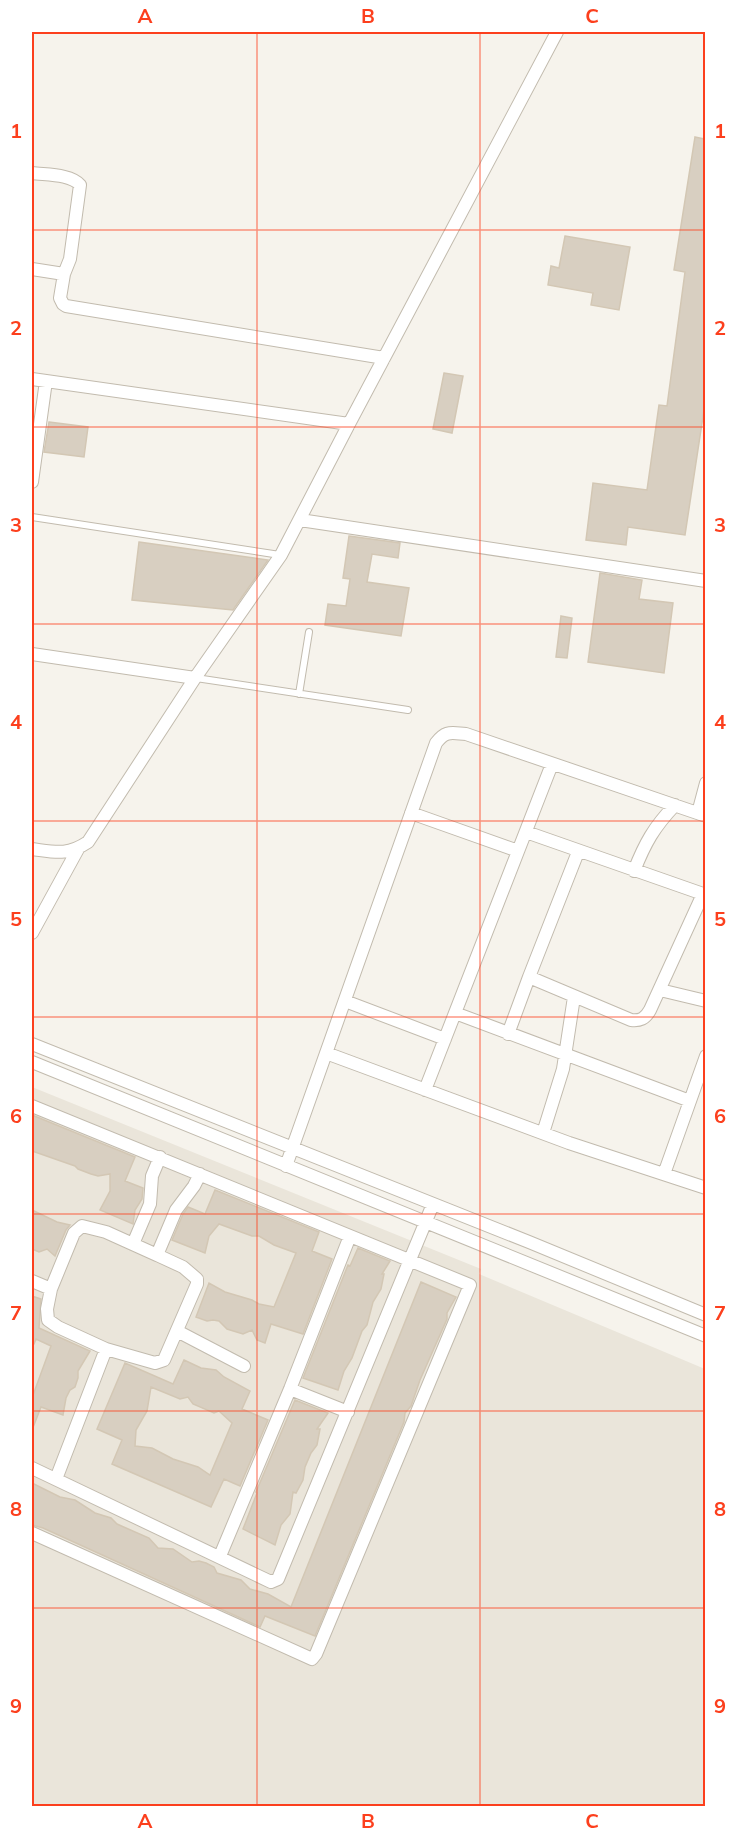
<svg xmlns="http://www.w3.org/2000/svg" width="737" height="1838" font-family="Mulish,sans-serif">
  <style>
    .residential { fill: #eae5da }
    .building { fill: #d8cfc1; stroke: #d3c7b4; stroke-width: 1.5; fill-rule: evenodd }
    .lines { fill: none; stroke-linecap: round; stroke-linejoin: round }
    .service-casing { stroke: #c2bbae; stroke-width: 8 }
    .minor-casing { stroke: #c2bbae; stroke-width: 14 }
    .service { stroke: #fff; stroke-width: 6 }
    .minor { stroke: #fff; stroke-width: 12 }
    .grid { fill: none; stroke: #fc3f1d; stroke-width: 1.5; stroke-opacity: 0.55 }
    .neatline { fill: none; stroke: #fc3f1d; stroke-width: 2 }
    .grid-label { font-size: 20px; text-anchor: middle; font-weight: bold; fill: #fc3f1d }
  </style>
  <rect width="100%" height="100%" fill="#f6f3ec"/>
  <path class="residential" d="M32 1087 481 1269 479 1274 705 1369V1806H32Z"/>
  <path class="building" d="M695 137 705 139V410H704L685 535 628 527 626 545 586 540 593 483 647 490 659 405 667 406 685 272 674 270Z
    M565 236 630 247 619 310 591 305 593 293 548 285 551 266 559 268Z
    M444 373 463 376 452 433 433 429Z
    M49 422 88 427 84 457 44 452Z
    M349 536 400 543 398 558 372 554 367 582 409 588 401 636 325 625 328 604 346 606 350 579 343 578Z
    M139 542 268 560 233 610 132 600Z
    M600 573 642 580 639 599 673 603 664 673 588 662Z
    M561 616 572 618 567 658 556 657Z
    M32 1115 135 1157 125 1181 143 1188 142 1199 135 1210 133 1224 100 1210 110 1191V1174L98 1176 91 1174 78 1169 75 1166 32 1151Z
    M215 1190 319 1232 312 1251 332 1259 303 1334 271 1324 265 1343 257 1340 252 1330 243 1334 227 1329 219 1321 213 1320 207 1321 196 1317 209 1283 225 1292 252 1300 259 1304 274 1307 296 1253 274 1245 259 1236H252L219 1224 209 1236 205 1253 172 1240 183 1214 188 1207 205 1214Z
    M32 1210 57 1222 70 1225 66 1230 55 1256 47 1249 39 1252 32 1249Z
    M358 1248 390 1261 382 1274H384L381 1289 373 1302 367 1325 362 1331 352 1358 344 1371 338 1390 303 1378 348 1265 350 1266Z
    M421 1282 456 1297 447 1313V1319L420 1380 411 1406 405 1413 404 1422 315 1636 265 1616 260 1627 43 1528 32 1525V1483L60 1497 75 1500 95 1513 111 1518 117 1524 149 1538 158 1548 173 1549 192 1562 199 1561 206 1563 214 1567 217 1573 241 1580 250 1589 268 1594 291 1607Z
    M32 1296 41 1299 39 1328 90 1351 78 1371V1378L75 1387 70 1390 66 1398 63 1415 41 1407 32 1430V1398L51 1346 36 1339 34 1344H32Z
    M184 1360 201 1368 216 1370 224 1377 250 1391 242 1409 268 1420 240 1486 224 1479 211 1507 112 1464 122 1440 97 1429 125 1363 173 1384ZM151 1387 180 1399 188 1397 193 1404 214 1413 219 1411 232 1423 210 1475 198 1467 173 1459 152 1448 135 1446 136 1430 147 1411Z
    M295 1400 328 1413 317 1429H320L317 1445 311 1453 305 1467 303 1480 296 1493 293 1492 290 1514 281 1525 275 1545 243 1529 257 1493 256 1492Z"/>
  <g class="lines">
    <g class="service-casing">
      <path id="service" d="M32 517 280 555
        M196 678 408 710
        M299 694 309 632"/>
    </g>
    <g class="minor-casing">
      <path id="minor" d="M32 173C46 175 71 174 80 185L70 259 64 274
        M32 269 64 274 60 298 63 304 66 306 384 358
        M32 379 349 424
        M32 482 46 381
        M300 520 706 581
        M32 654 195 678
        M411 813 518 851
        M698 813 706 783
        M526 832 706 895
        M32 849C55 852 67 856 88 842L195 678 281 555 349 424 557 32
        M634 871C645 843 654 827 675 805
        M32 933 78 849
        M529 977 578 852
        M660 990 706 1001
        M345 1001 445 1039
        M455 1013 690 1101
        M508 1034 529 977 631 1020C640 1021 645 1019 650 1010L703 894
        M32 1044 529 1242 706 1315
        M326 1053 569 1143 706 1188
        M32 1062 706 1336
        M425 1090 552 764
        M32 1106 470 1285 316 1654 312 1659 32 1533
        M543 1133 563 1069 574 997
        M286 1166 436 743C446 730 451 733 466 734L706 816
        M664 1174 706 1056
        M133 1244 150 1204 152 1176 160 1157
        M32 1281 51 1289 74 1233 82 1226 106 1232 157 1255
        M51 1289 47 1309 48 1320 58 1327 106 1349
        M177 1331 244 1366
        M290 1389 348 1412
        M32 1468 271 1582 278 1579 433 1204
        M56 1479 106 1349 155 1363 164 1360 197 1284V1279L183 1267 157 1255 176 1210 194 1186 200 1174
        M220 1556 290 1389 350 1236"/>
    </g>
    <use href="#service" class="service"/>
    <use href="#minor" class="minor"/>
  </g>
  <path class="grid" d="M257 32V1806M480 32V1806M32 230H706M32 427H706M32 624H706M32 821H706M32 1017H706M32 1214H706M32 1411H706M32 1608H706"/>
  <rect width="737" height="1838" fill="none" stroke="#ffffff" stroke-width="66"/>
  <rect x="33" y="33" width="671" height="1772" class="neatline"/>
  <g class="grid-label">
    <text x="145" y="23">A</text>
    <text x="368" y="23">B</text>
    <text x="592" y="23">C</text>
    <text x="16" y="138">1</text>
    <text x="720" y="138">1</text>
    <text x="16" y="335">2</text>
    <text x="720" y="335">2</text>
    <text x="16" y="532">3</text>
    <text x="720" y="532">3</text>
    <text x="16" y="729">4</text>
    <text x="720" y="729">4</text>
    <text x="16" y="926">5</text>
    <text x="720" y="926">5</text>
    <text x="16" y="1123">6</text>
    <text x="720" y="1123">6</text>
    <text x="16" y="1320">7</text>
    <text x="720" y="1320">7</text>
    <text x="16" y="1516">8</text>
    <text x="720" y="1516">8</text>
    <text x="16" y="1713">9</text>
    <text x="720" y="1713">9</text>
    <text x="145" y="1828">A</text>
    <text x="368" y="1828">B</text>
    <text x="592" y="1828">C</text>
  </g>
</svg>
